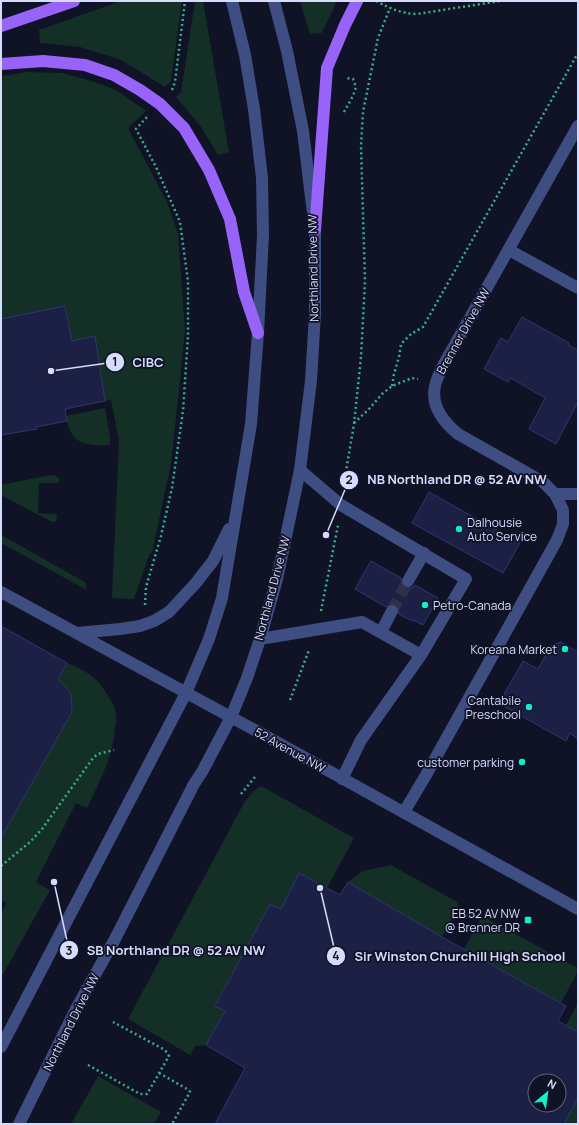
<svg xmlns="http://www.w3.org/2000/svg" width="579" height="1125" font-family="Manrope,sans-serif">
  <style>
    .green { fill: #132f26 }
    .building { fill: #1d2045; stroke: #303570; fill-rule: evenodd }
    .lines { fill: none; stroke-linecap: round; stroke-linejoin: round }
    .minor-tunnel { stroke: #2e3045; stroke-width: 12; stroke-dasharray: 12 6; stroke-linecap: butt }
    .path { stroke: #35b288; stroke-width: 2.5; stroke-dasharray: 2 3; stroke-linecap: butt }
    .minor { stroke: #3e4e82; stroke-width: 12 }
    .major { stroke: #9763f8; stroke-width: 12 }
    .poi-dot { fill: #0cf3cb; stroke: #101225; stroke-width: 1.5 }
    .labels { text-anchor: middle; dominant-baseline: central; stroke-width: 3.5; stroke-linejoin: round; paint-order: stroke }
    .street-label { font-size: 12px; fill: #d6dcfd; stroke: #101225 }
    .poi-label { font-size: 12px; fill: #d6dcfd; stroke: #101225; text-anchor: end }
    .leader { fill: none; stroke: #d6dcfd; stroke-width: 1.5 }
    .callout-dot { fill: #d6dcfd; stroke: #101225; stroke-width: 1.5 }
    .mark-label { font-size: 12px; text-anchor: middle; font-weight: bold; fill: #111 }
    .callout-label { font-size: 13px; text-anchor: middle; font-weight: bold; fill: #d6dcfd; stroke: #101225; stroke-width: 3.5; stroke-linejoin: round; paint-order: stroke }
  </style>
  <rect width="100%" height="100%" fill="#101225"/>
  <path class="green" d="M121 1H182L171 81 165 87 121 60 80 47 40 43 39 30Z
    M195 1H203L229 152 218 155 201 127 176 97 181 92Z
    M300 1H337L322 33 310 34Z
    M27 72 63 73 91 81 116 90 146 111 128 128 167 202 178 233 185 330 180 381 171 464 152 553H150L134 599 112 598 119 441 111 400 105 401 95 337 72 341 65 306 1 319V76Z
    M105 408 110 437V445C83 446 71 444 66 416Z
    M50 475C54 475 56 475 59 478V481L58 483H39L38 513 55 514 57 515V518L56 521 52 522 1 495V485Z
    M1 535 85 582 87 590 1 543Z
    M67 663C84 669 98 678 107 694 111 701 115 707 116 714 117 718 116 723 115 727 113 757 100 781 87 808L76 803 36 882 50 890 1 978V914L6 903 1 900V838L72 712C74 696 70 689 58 680Z
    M261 786 354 838 327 888 299 873 281 909 270 904 215 1005 225 1011 206 1045 195 1046 190 1055 128 1019 245 801 254 791Z
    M391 865 457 902 459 907 442 937 348 882 363 871Z
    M484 917 576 967 578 971 561 1003 464 949 481 918Z
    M578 1003V1032L566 1025Z
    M98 1076 161 1112 154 1124H71Z
    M578 1098V1124H564Z"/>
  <path class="building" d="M65 306 72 341 95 336 105 401 65 409 67 421 36 427 37 429 1 435V319Z
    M522 317 569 343 568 345 578 350V402L556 444 529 429 545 398 511 378 508 382 484 369 501 338 508 342Z
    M429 492 520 543 503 573 412 523Z
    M371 561 401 578V584L405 588H411L415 585 438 598 423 625 413 620 412 621 399 614V610L398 607 396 605 391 604 386 607 355 589Z
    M1 626 67 663 58 679 69 690 71 695 72 707V712L1 838Z
    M561 642 578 652V739L570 733 566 741 502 705 507 698 503 696 523 661 538 669 551 645Z
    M299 873 340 895 348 882 442 937 566 1006 558 1021 578 1032V1098L564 1124H215L245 1068 206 1045 225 1011 215 1006 270 904 281 909ZM535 1081H559V1105H535Z"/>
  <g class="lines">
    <path class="minor-tunnel" d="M392 611 408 581"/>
    <path class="path" d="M376 1C391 9 400 13 417 14L500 1
      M172 90 175 82 185 1
      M344 112 353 96 356 87 353 79 346 78
      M392 386 394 374 399 357 401 344 411 334 423 327 578 53
      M354 423 369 409 382 394 392 386 412 378 418 379
      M344 483 354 424 361 357 365 281 361 146 363 112 378 38 390 8
      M145 605 146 587 161 536 172 488 183 411 188 336V281L180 222 156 167 136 129 147 117
      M321 611 338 525
      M290 700 309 650
      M241 794 255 777
      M1 866 30 842 42 829 93 758 98 754 114 750
      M88 1065 140 1094H147L169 1056 165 1050 113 1022
      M159 1073 189 1090 190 1092 172 1124"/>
    <path class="minor" d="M509 250 578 288
      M300 470 341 505 466 579 421 655 361 740 342 779
      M555 494H578
      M408 581 424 553
      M1 592 273 740 578 909
      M381 632 392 611
      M77 633 120 629 140 626 154 621 169 612 195 584 213 561 229 529
      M260 639 362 622 421 655
      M404 812 426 775 557 540 563 524V510L555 494 543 482 458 434C442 421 429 404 436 382 438 376 441 370 444 364L578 126
      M1 1047 186 693 209 639 222 598 251 424 258 333 263 235 262 178 254 109 245 55 232 1
      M19 1124 76 1009 115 939 194 784 202 772 231 717 247 678 260 639 277 579 300 470 311 381 315 314V230L303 131 287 51 274 1"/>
    <path class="major" d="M1 26 74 1
      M1 64 43 61 85 65 114 75 140 90 160 104 184 128 209 170 230 219 244 292 258 333
      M315 230 327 68 345 25 357 1"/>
  </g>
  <g class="poi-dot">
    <circle cx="459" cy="529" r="4"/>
    <circle cx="425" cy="605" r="4"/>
    <circle cx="565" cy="649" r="4"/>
    <circle cx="529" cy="707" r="4"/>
    <circle cx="522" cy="762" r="4"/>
    <rect x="524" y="916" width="8" height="8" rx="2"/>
  </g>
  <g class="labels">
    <g class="street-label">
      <text transform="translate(313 268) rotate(-91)">Northland Drive NW</text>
      <text transform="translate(463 331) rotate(-61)">Brenner Drive NW</text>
      <text transform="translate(272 588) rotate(-75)">Northland Drive NW</text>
      <text transform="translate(290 750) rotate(29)">52 Avenue NW</text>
      <text transform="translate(71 1022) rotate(-63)">Northland Drive NW</text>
    </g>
    <g class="poi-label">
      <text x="467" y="522" text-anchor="start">Dalhousie<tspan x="467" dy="14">Auto Service</tspan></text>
      <text x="433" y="605" text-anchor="start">Petro-Canada</text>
      <text x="557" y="649">Koreana Market</text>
      <text x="521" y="700">Cantabile<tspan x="521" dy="14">Preschool</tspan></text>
      <text x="514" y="762">customer parking</text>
      <text x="520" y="913">EB 52 AV NW<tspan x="520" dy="14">@ Brenner DR</tspan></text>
    </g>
  </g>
  <path class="leader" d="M51 371L115 362M326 535L349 480M54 882L69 950M320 888L336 956"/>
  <g class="callout-dot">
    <circle cx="51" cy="371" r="4"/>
    <circle cx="326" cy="535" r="4"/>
    <circle cx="54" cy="882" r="4"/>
    <circle cx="320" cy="888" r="4"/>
    <circle cx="115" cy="362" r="10"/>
    <circle cx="349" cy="480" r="10"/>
    <circle cx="69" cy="950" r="10"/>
    <circle cx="336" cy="956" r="10"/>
  </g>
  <g class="mark-label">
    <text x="115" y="366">1</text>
    <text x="349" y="484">2</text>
    <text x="69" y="955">3</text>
    <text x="336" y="960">4</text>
  </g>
  <g class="callout-label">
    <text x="148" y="367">CIBC</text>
    <text x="457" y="484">NB Northland DR @ 52 AV NW</text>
    <text x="176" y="955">SB Northland DR @ 52 AV NW</text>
    <text x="460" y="961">Sir Winston Churchill High School</text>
  </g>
  <rect width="579" height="1125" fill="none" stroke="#d6dcfd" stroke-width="4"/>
  <g transform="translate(547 1093) rotate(29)"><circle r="19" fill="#101225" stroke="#5f637b"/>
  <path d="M0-3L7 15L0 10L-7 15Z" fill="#0cf3cb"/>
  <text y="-6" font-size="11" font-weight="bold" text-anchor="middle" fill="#d6dcfd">N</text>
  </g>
</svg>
